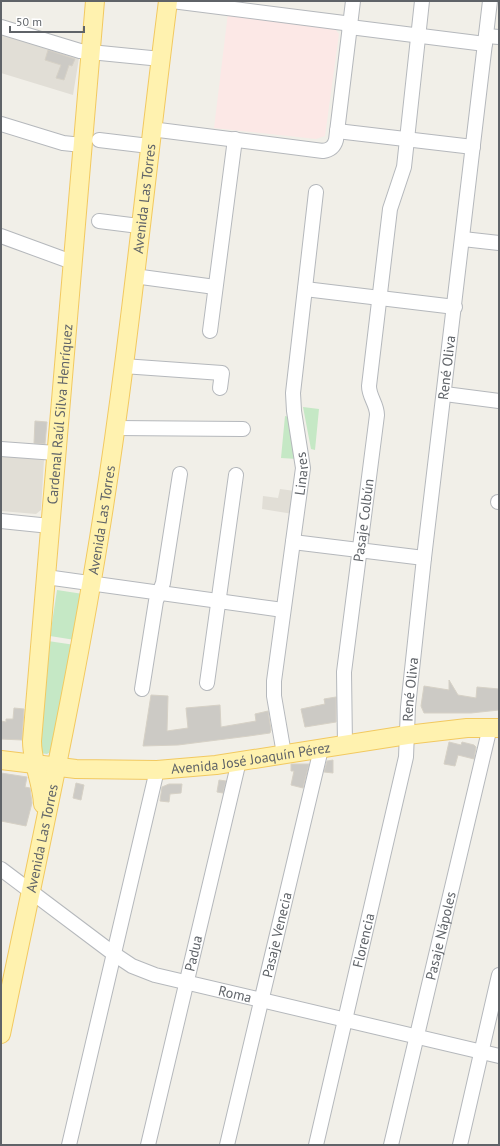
<svg xmlns="http://www.w3.org/2000/svg" width="500" height="1146" font-family="'PT Sans',sans-serif">
  <style>
    .education { fill: #e1ded6 }
    .medical { fill: #fce8e6 }
    .green { fill: #c5e8c5 }
    .building { fill: #cccac5; stroke: #d6d1c6 }
    .lines { fill: none; stroke-linecap: round; stroke-linejoin: round }
    .minor-casing { stroke: #b5b8bc; stroke-width: 16 }
    .major-casing { stroke: #f2c960; stroke-width: 20 }
    .minor { stroke: #fff; stroke-width: 14 }
    .major { stroke: #fff2af; stroke-width: 18 }
    .labels { text-anchor: middle; dominant-baseline: central; stroke-width: 3; stroke-linejoin: round; paint-order: stroke }
    .street-label { font-size: 14px; fill: #5f6368; stroke: #fff }
  </style>
  <rect width="100%" height="100%" fill="#f1efe8"/>
  <path class="education" d="M1 33 79 58 73 95 1 73Z
    M1 452 41 456 44 460 41 510 36 514 1 511Z
    M280 489 295 491 293 514 262 509 263 496 278 498Z"/>
  <path class="medical" d="M228 13 334 28 339 34 325 136 316 139 214 128Z"/>
  <path class="green" d="M303 407 319 409 315 450 311 449Z
    M285 416 289 417 297 459 281 458Z
    M57 590 83 594 75 640 50 636Z
    M48 641 75 645 54 750 47 754 40 753Z"/>
  <path class="building" d="M48 50 75 59 72 66 69 65 64 80 56 78 61 65 45 60Z
    M35 421 47 422 45 444 34 443Z
    M449 680 458 695 476 698 477 687 499 689V710L471 713H424L421 706 424 686 449 690Z
    M151 695 168 696 167 731 188 728 186 708 220 705 221 727 256 721 255 714 268 711 271 730 270 733 249 736 178 745 143 746Z
    M336 697V722L305 727 301 709 325 704 324 699Z
    M14 708 24 709 22 740 1 739V721L6 722V719H13Z
    M449 742 461 745 462 742 474 745 476 747 474 759 458 755 455 766 444 764Z
    M333 760V773L324 772 327 761Z
    M291 764H309L303 788 291 785 294 771H291Z
    M1 773 27 777 25 787 30 788 32 803 26 826 1 821Z
    M219 780 226 781 223 793 217 792Z
    M76 783 84 785 81 800 73 798Z
    M169 784H182L181 793 170 794 169 802 160 801 162 787Z"/>
  <g class="lines">
    <g class="minor-casing">
      <g id="minor">
        <path d="M172 1 344 23 350 27 485 44"/>
        <path d="M1 27 80 51 161 59"/>
        <path d="M486 36 499 37"/>
        <path d="M1 124 63 143 82 145"/>
        <path d="M151 129 323 151C330 150 334 147 336 140L353 1"/>
        <path d="M337 131 473 147"/>
        <path d="M99 140 149 146"/>
        <path d="M99 221 139 226"/>
        <path d="M1 236 72 262"/>
        <path d="M463 239 499 243"/>
        <path d="M134 276 215 287"/>
        <path d="M305 289 455 307"/>
        <path d="M210 331 235 139"/>
        <path d="M123 366 222 373 220 388"/>
        <path d="M445 394 499 401"/>
        <path d="M115 428 243 429"/>
        <path d="M1 449 56 453"/>
        <path d="M498 502H499"/>
        <path d="M1 521 50 526"/>
        <path d="M293 542 424 558"/>
        <path d="M46 577 283 610"/>
        <path d="M207 683 236 475"/>
        <path d="M142 689 156 601 163 583 180 474"/>
        <path id="s1" d="M345 745 344 672 377 415C377 404 369 397 369 386L390 209 404 167 422 1"/>
        <path id="s2" d="M284 754 274 696V681L303 468 294 411 293 393 316 192"/>
        <path id="s3" d="M1 869 114 954 132 966 155 975 499 1056"/>
        <path d="M69 1145 157 770"/>
        <path id="s4" d="M148 1145 239 761"/>
        <path id="s5" d="M227 1145 321 749"/>
        <path id="s6" d="M316 1145 406 757 408 707 424 558 490 1"/>
        <path id="s7" d="M391 1145 490 727"/>
        <path d="M460 1145 499 975"/>
      </g>
    </g>
    <g class="major-casing">
      <g id="major">
        <path id="s8" d="M1 760 76 769 157 770 216 765 407 735 467 728H499"/>
        <path id="s9" d="M43 804C42 782 32 763 32 741L95 1"/>
        <path id="s10" d="M1 1034C35 869 72 704 99 538 128 360 145 180 168 1"/>
      </g>
    </g>
    <use href="#minor" class="minor"/>
    <use href="#major" class="major"/>
  </g>
  <g class="labels">
    <g class="street-label">
      <text stroke="none"><textPath href="#s10" startOffset="848">Avenida Las Torres</textPath></text>
      <text stroke="none"><textPath href="#s6" startOffset="790">René Oliva</textPath></text>
      <text stroke="none"><textPath href="#s9" startOffset="392">Cardenal Raúl Silva Henríquez</textPath></text>
      <text stroke="none"><textPath href="#s2" startOffset="283">Linares</textPath></text>
      <text stroke="none"><textPath href="#s10" startOffset="524">Avenida Las Torres</textPath></text>
      <text stroke="none"><textPath href="#s1" startOffset="226">Pasaje Colbún</textPath></text>
      <text stroke="none"><textPath href="#s6" startOffset="466">René Oliva</textPath></text>
      <text stroke="none"><textPath href="#s8" startOffset="251">Avenida José Joaquín Pérez</textPath></text>
      <text stroke="none"><textPath href="#s10" startOffset="200">Avenida Las Torres</textPath></text>
      <text stroke="none"><textPath href="#s5" startOffset="216">Pasaje Venecia</textPath></text>
      <text stroke="none"><textPath href="#s7" startOffset="215">Pasaje Nápoles</textPath></text>
      <text stroke="none"><textPath href="#s6" startOffset="210">Florencia</textPath></text>
      <text stroke="none"><textPath href="#s4" startOffset="197">Padua</textPath></text>
      <text stroke="none"><textPath href="#s3" startOffset="270">Roma</textPath></text>
    </g>
  </g>
  <rect width="500" height="1146" fill="none" stroke="#5f6368" stroke-width="4"/>
  <path d="M10 26v6h74v-6" fill="none" stroke="#5f6368" stroke-width="2"/>
  <text x="16" y="26" font-size="12" fill="#5f6368" stroke="#ffffff" stroke-width="3" paint-order="stroke">50 m</text>
</svg>
